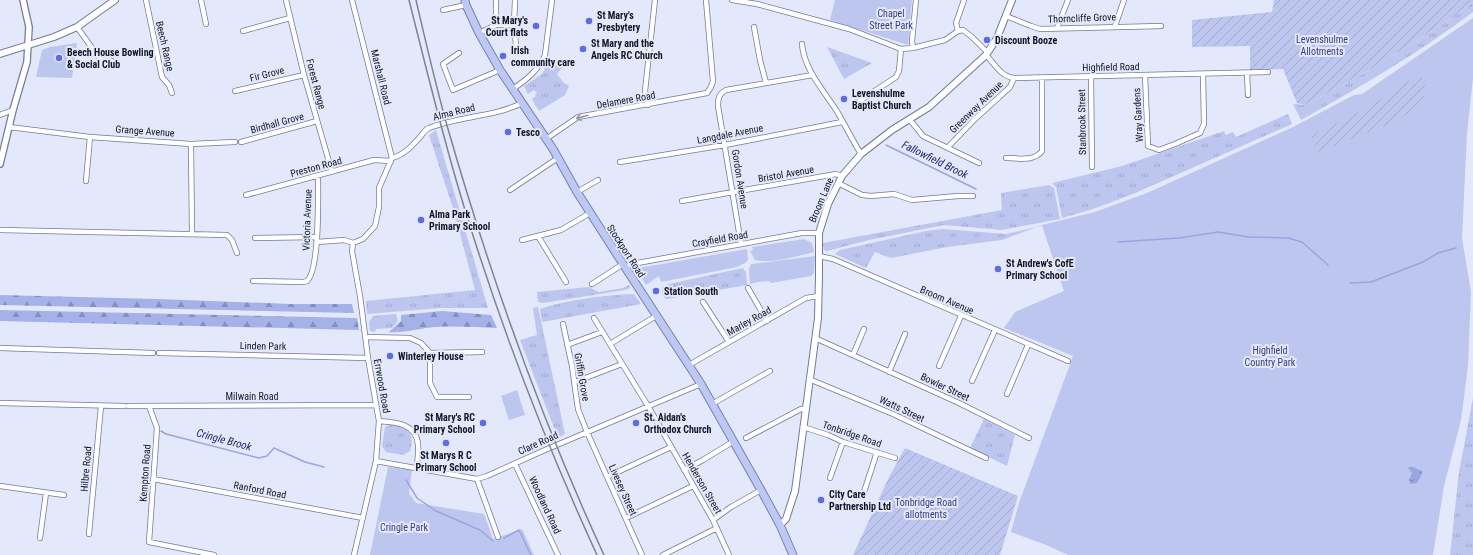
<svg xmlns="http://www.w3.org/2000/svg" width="1473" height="555" font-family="'Roboto Condensed',sans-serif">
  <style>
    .grass { fill: url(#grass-tufts) }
    .forest { fill: url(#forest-firs) }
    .park { fill: #bdc6ef }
    .garden { fill: url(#garden-furrows) }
    .water { fill: url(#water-ripples) }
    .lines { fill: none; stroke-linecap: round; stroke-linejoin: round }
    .stream { stroke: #9aa6dd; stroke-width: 1.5 }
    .minor-casing { stroke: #737a97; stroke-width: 6 }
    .tertiary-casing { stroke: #737a97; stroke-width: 8 }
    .secondary-casing { stroke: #737a97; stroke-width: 8 }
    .trunk-casing { stroke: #7781a8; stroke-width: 9 }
    .minor { stroke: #fff; stroke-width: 4.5 }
    .tertiary { stroke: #fff; stroke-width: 5.5 }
    .secondary { stroke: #fff; stroke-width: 6 }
    .trunk { stroke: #bec8f4; stroke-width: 7 }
    .rail { stroke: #7f8392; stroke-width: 1.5 }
    .oneway { stroke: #95969b }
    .poi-dot { fill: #5f6be3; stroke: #e3e8fb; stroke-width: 1.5 }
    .labels { text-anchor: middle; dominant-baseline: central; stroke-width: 4; stroke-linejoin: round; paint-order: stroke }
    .park-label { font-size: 10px; fill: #353d7f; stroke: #e3e8fb }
    .poi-label { font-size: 10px; font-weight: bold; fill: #131621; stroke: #e3e8fb; text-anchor: start }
    .street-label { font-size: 10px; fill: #131621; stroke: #e3e8fb }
    .water-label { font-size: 11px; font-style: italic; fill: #232868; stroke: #e3e8fb }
  </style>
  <defs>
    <pattern id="grass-tufts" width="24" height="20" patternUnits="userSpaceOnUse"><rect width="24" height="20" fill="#bdc6ef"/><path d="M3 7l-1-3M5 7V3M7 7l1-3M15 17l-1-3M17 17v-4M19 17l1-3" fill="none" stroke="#a2a9cd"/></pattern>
    <pattern id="forest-firs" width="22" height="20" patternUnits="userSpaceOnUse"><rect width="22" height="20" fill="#a5b1e9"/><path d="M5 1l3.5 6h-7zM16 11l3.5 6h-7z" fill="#858fbc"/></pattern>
    <pattern id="garden-furrows" width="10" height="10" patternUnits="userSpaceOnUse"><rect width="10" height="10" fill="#bdc6ef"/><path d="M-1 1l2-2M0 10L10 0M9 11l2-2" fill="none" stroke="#a2a9cd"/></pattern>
    <pattern id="water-ripples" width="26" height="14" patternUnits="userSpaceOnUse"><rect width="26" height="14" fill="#9aa6dd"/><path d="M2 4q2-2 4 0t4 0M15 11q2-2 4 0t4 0" fill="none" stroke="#7c86b3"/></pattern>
  </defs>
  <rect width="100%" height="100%" fill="#e3e8fb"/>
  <path class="grass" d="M1473 2V12C1419 53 1360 87 1301 120L1293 104 1305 105 1375 67 1461 12Z
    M827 47 872 63 844 79Z
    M556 58 564 65 557 74 563 82 569 86 565 95 539 111 532 99 536 96 535 94 537 93 534 90 528 94 524 86 542 74 548 63Z
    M1288 114 1292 124 1133 194 1093 209 1062 218 1056 187 1052 183 1122 166 1224 131 1226 135 1233 132 1236 137Z
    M436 130 488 308H441L367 314 366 301 475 290 454 211 429 135Z
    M1049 185 1054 188 1060 219 1002 230 944 225 869 240 827 251 824 250 823 243 1002 210 1001 193Z
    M1062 221 1064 291 1042 225 1002 240 947 247 891 258 875 252 866 268 835 254 840 250 926 231 942 229 1006 234Z
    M743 268 746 272 747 285 666 299 662 294V287L669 284Z
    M629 285 630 288 625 290 543 303 538 302 537 292 589 287 599 292 623 288Z
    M634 294 641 304 542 322 540 309C566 300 606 295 634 294Z
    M538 307 565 434 558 438 520 340 537 335 533 308Z
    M396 314 398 321 392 328 376 329 375 332 370 331 369 322 373 316Z
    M1473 398V555H1450L1459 472Z
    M984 419 1015 435 1007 466 970 448Z
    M392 424C409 430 415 432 410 451L403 455 386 452 382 446 385 427Z"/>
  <path class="forest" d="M0 295 157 299 291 304H352L354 313 0 305Z
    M0 310 357 318 359 330 0 321Z
    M442 311 491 315 497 328C475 327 448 325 426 328 413 330 403 333 389 332L401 321V315Z"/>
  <path class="park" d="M835 0H912L908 45 830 20Z
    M1473 18V78L1467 133 1462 238 1471 292 1468 366 1461 420 1444 486 1433 555H1068L1046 545 1011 532 1019 503 1073 356 1004 328 1015 312 1064 291 1042 225 1095 212 1147 193 1293 127 1354 95 1362 94Z
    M77 43 72 78 36 77 42 50 50 47Z
    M804 239 812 243 814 252C798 256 771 264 755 260L750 251 753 250 752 247Z
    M747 249 748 260 745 263 737 267 661 282 659 276 646 285 638 272 639 268Z
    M815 256 814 273 811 276 771 283 769 281 758 282 750 284 749 269 751 264Z
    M517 390 525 415 509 420 501 396Z
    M388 467 412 470 409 493 416 503 484 514 493 539 522 529 534 555H370Z"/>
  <path class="garden" d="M1274 0H1473V2L1461 12 1375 67 1305 105 1297 103 1283 69 1250 70V46L1192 47V20L1272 12Z
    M1420 74 1427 90 1420 106 1390 124 1318 152 1311 136 1367 108Z
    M905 448 1018 496 1000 555H853L888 479Z"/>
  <path class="water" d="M1409 467H1413L1422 471V474L1417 483 1410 484 1409 480 1412 473 1408 468Z"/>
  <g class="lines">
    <path class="stream" d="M886 145 976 189
      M1118 242 1179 238 1218 232 1249 237 1288 238 1302 242 1328 265
      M1350 283 1371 282 1423 262 1438 253 1456 248
      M161 431 166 434 259 458 267 456 274 448 305 462 324 467
      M406 480 417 498 436 511 480 530 493 541
      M504 538 519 530 531 555"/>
    <g class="minor-casing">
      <path id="minor" d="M146 0 162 77 169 85 172 93
        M201 0 206 24
        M286 0 304 75 332 172
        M496 0V25
        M515 0 514 25 516 45
        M732 0 757 4 849 29 901 49 913 48 945 40 958 31 963 30 972 37 987 52
        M443 10 466 5
        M1006 16 1031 26 1040 29 1161 26
        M1115 26 1124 0
        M77 27 100 59 112 61
        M754 27 760 60 766 83
        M1057 28 1068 0
        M243 31 290 18
        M958 31 956 23 964 0
        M479 33 496 25H514
        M802 44C804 70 825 92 838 113 846 127 853 141 861 154
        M913 48 912 41 916 0
        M459 53 443 64 453 90 500 70
        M986 55C994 63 1001 77 1014 78L1268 72
        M1247 73 1248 95
        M1145 75 1148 146 1159 150 1175 144 1200 133 1204 124 1203 74
        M1091 76 1092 167
        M513 89C526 80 539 70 545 55L552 0
        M235 91 304 75
        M855 104 896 77 899 71 901 49
        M648 105 645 91 655 0
        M0 115 13 110
        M910 120 923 136 979 163
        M9 127 90 137 191 144 192 233
        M546 139 578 117 707 93 711 87 713 81 706 0
        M241 142 317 121
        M191 144 235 142
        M948 147 975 119 1010 87 1014 78
        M392 158C404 155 413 145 421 136 423 133 426 129 429 128 459 116 494 117 522 103
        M1006 158C1018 158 1034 162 1042 151V78
        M620 162 725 145 842 122
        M86 181 90 137
        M838 183 862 195 871 196 894 194 912 200 958 196H973
        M510 190 558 158
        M577 192 598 180
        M246 195 374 160 391 161
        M682 201 836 174 842 176
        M0 230 227 235 232 240 237 253
        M538 236 566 282
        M255 238 317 237
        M522 240 561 230 590 213
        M317 242 344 240 353 243 363 239 375 226 379 207V188L392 158 352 0
        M353 243 352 251 360 296 368 358 379 421 376 461 354 555
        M741 244 718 106C718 98 719 94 726 90L813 75
        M819 256 833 259 1068 361
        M625 267 632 264 802 233H819
        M253 281 304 282 307 281C320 269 318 196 318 176
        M592 284 623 264
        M748 288 767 321
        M703 302 729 342
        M594 318 648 406 713 520 729 555
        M563 324 572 366 578 409 587 432 642 555
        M366 337 410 338 421 343 430 353 482 352
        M815 338 959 403 1029 438
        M610 344 656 316
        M567 345 602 332
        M0 348 153 353
        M159 353 368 358
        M430 353V383L437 397H469
        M853 355 864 329
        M689 365 806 298 819 296
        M939 366 961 316
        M889 372 905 334
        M809 379 893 414 986 458
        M972 381 995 330
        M575 382 622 364
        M1007 394 1028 345
        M0 403 124 406
        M712 404 770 371
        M128 406 376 405
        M149 406 157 428 149 542 214 555
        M379 421C396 422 417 424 418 445 419 453 417 460 417 468
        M803 427 828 435 843 442 895 458
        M746 438 801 409H805
        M376 461 477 479 487 476 545 450 701 384
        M515 464 558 555
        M684 470 703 460 734 441
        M607 477 671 447
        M830 478 843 442
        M153 479 363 518
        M477 479 498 537
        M0 486 64 495
        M863 495 877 452
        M626 518 693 486
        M713 520 731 507 761 490
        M89 534 101 406
        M40 538 46 493
        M663 555 717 528"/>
    </g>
    <g class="tertiary-casing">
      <path id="tertiary" d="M0 164 13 110 27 62 29 27 23 0"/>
    </g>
    <g class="secondary-casing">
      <path id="secondary" d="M0 54 54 37 77 27 115 0
        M780 525 786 519 795 491 818 318 819 276V233L828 204 842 176 861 154 892 130 929 107 986 55 997 38 1012 0"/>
    </g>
    <g class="trunk-casing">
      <path id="trunk" d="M465 0 466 5 479 33 500 70 553 149 577 192 623 264 701 384 761 490 780 525 793 555"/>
    </g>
    <use href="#minor" class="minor"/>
    <use href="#tertiary" class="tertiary"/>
    <use href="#secondary" class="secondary"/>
    <use href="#trunk" class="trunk"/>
    <path class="rail" d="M409 0C427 71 444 143 466 213 502 330 546 444 597 555
      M416 0C426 43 436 87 448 129 490 275 540 417 604 555"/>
  </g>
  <defs><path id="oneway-shaft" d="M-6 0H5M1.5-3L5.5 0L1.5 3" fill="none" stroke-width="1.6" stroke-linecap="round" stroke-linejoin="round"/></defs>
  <use class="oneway" href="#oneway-shaft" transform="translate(582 117) rotate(164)"/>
  <g class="poi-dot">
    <circle cx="589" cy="21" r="4"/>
    <circle cx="536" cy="26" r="4"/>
    <circle cx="987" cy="40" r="4"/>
    <circle cx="583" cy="49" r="4"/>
    <circle cx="503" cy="56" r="4"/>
    <circle cx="59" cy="58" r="4"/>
    <circle cx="844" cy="99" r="4"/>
    <circle cx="508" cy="132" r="4"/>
    <circle cx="421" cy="220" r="4"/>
    <circle cx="998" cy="269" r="4"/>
    <circle cx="656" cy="291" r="4"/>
    <circle cx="390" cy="356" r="4"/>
    <circle cx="483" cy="423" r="4"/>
    <circle cx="636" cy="423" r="4"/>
    <circle cx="446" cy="443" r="4"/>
    <circle cx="821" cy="500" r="4"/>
  </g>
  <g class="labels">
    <g class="park-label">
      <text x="891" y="13">Chapel<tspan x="891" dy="12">Street Park</tspan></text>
      <text x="1322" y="39">Levenshulme<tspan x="1322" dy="12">Allotments</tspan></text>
      <text x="1270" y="350">Highfield<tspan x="1270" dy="12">Country Park</tspan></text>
      <text x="926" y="502">Tonbridge Road<tspan x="926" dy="12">allotments</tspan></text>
      <text x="404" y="527">Cringle Park</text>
    </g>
    <g class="poi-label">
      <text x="597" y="15">St Mary's<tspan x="597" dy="12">Presbytery</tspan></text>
      <text x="528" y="20" text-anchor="end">St Mary's<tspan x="528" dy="12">Court flats</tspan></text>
      <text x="995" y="40">Discount Booze</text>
      <text x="591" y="43">St Mary and the<tspan x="591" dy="12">Angels RC Church</tspan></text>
      <text x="511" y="50">Irish<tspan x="511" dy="12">community care</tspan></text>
      <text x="67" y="52">Beech House Bowling<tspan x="67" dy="12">&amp; Social Club</tspan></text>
      <text x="852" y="93">Levenshulme<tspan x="852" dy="12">Baptist Church</tspan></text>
      <text x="516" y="132">Tesco</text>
      <text x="429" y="214">Alma Park<tspan x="429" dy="12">Primary School</tspan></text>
      <text x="1006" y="263">St Andrew's CofE<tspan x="1006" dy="12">Primary School</tspan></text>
      <text x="664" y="291">Station South</text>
      <text x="398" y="356">Winterley House</text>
      <text x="475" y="417" text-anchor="end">St Mary's RC<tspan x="475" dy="12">Primary School</tspan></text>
      <text x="644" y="417">St. Aidan's<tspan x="644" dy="12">Orthodox Church</tspan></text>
      <text x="446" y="455" text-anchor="middle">St Marys R C<tspan x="446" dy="12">Primary School</tspan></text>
      <text x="829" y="494">City Care<tspan x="829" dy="12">Partnership Ltd</tspan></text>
    </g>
    <g class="street-label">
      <text transform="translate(1082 18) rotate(-2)">Thorncliffe Grove</text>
      <text transform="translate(165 46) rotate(77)">Beech Range</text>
      <text transform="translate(1111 67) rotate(-1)">Highfield Road</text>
      <text transform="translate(267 74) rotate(-14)">Fir Grove</text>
      <text transform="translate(381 77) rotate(76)">Marshall Road</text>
      <text transform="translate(316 84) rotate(75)">Forest Range</text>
      <text transform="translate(626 100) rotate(-10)">Delamere Road</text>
      <text transform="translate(976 107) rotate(-44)">Greenway Avenue</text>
      <text transform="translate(454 112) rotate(-14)">Alma Road</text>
      <text transform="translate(1138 115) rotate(-93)">Wray Gardens</text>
      <text transform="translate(1082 122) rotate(-91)">Stanbrook Street</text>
      <text transform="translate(277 123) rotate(-15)">Birdhall Grove</text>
      <text transform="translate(145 131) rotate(4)">Grange Avenue</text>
      <text transform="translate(730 134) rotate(-11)">Langdale Avenue</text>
      <text transform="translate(316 167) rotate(-15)">Preston Road</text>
      <text transform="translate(786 174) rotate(-10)">Bristol Avenue</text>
      <text transform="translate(740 179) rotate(81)">Gordon Avenue</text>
      <text transform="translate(821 200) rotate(-67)">Broom Lane</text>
      <text transform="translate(307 220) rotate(-88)">Victoria Avenue</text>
      <text transform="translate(720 239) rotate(-10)">Crayfield Road</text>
      <text transform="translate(626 251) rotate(57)">Stockport Road</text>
      <text transform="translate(947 300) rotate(23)">Broom Avenue</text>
      <text transform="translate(749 321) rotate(-29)">Marley Road</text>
      <text transform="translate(263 346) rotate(1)">Linden Park</text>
      <text transform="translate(582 377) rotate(80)">Griffin Grove</text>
      <text transform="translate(382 386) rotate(80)">Errwood Road</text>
      <text transform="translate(945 387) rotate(25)">Bowler Street</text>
      <text x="252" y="396">Milwain Road</text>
      <text transform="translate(902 409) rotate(25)">Watts Street</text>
      <text transform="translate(852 434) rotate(19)">Tonbridge Road</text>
      <text transform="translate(538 443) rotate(-24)">Clare Road</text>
      <text transform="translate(86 469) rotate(-85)">Hilbre Road</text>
      <text transform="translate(145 473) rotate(-86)">Kempton Road</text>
      <text transform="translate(702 483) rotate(60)">Henderson Street</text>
      <text transform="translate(260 490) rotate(11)">Ranford Road</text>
      <text transform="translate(623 490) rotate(66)">Livesey Street</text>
      <text transform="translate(545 505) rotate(65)">Woodland Road</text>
    </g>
    <g class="water-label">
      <text transform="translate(935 160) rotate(26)">Fallowfield Brook</text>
      <text transform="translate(224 440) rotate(15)">Cringle Brook</text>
    </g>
  </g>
</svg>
